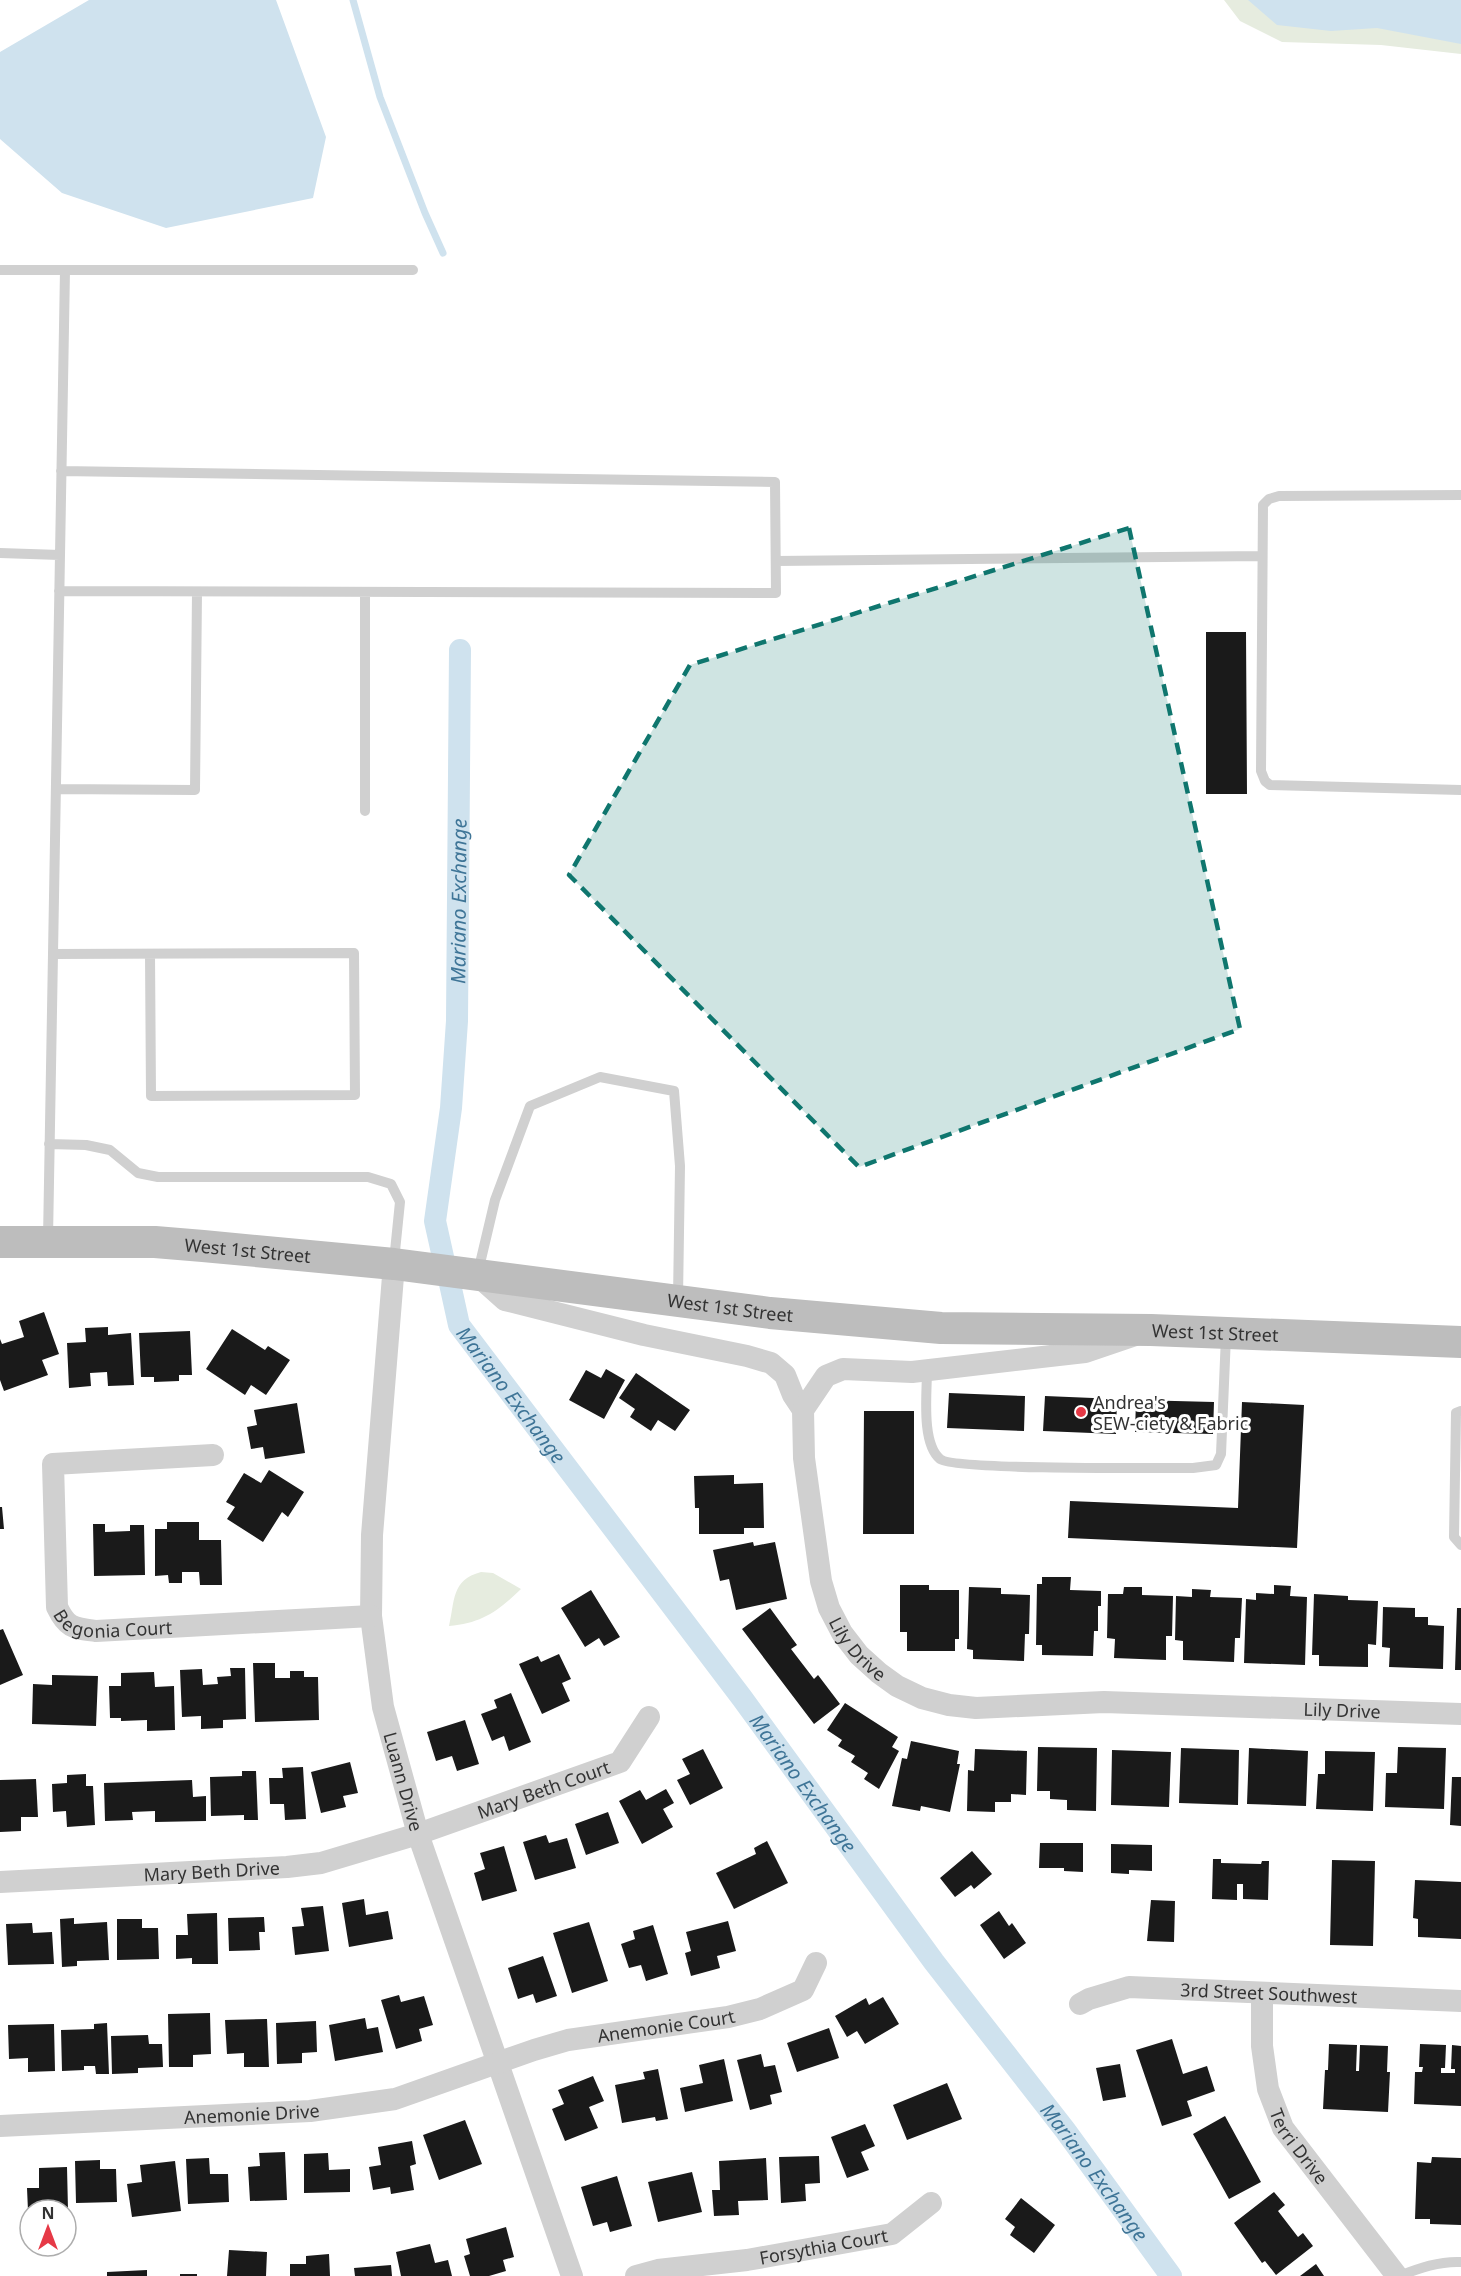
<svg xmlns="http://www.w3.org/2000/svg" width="1461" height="2276" font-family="'Noto Sans',sans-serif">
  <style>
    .green { fill: #e6ecdf }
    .water { fill: #cfe2ee }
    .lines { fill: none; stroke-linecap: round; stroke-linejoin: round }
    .stream { stroke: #cfe2ee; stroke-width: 7 }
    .canal { stroke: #cfe2ee; stroke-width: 22 }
    .building { fill: #1a1a1a }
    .lane { stroke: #d0d0d0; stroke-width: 10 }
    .street { stroke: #d0d0d0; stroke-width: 22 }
    .secondary { stroke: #bdbdbd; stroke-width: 32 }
    .marked { fill: #0f766e; fill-opacity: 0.2; stroke: #0f766e; stroke-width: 4.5; stroke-dasharray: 12 8; stroke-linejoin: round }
    .poi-dot { fill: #e63946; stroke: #fff; stroke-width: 2 }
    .labels { text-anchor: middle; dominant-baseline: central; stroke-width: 6; stroke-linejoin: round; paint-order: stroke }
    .street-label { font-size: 18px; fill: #333; stroke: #fff }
    .poi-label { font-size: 18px; fill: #333; stroke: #fff; text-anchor: start }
    .water-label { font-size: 20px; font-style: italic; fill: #3f7597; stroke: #fff }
  </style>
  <rect width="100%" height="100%" fill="#fff"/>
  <path class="green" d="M1224 0H1461V54L1381 45 1282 42 1240 21Z
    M481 1572 493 1573 521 1589C498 1611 482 1623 449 1626 455 1601 451 1580 481 1572Z"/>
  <path class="water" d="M89 0H276L326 137 313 198 166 228 62 193 0 139V52Z
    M1248 0H1461V44L1377 28 1331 31 1277 25Z"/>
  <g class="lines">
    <path class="stream" d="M353 0 380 97 425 213 443 253"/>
    <g class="canal">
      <path id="s1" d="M443 1257 435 1221 451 1108 457 1021 460 650"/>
      <path id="s2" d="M450 1284 459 1325 742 1698 934 1962 1065 2130 1171 2276"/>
    </g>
  </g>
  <path class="building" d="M1206 632H1246L1247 794H1206Z
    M44 1312 59 1354 42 1360 48 1375 4 1391 0 1380V1339L2 1344 24 1337 19 1321Z
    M108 1327V1335L131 1333 134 1385 108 1386 107 1372 90 1373 91 1386 69 1388 67 1343 86 1342 85 1328Z
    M232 1329 265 1350 268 1346 290 1360 266 1395 251 1385 245 1395 206 1369Z
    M190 1331 192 1375H179V1381L154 1382V1377H141L139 1333Z
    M606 1369 625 1380 604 1419 569 1400 586 1370 601 1378Z
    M636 1373 690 1410 675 1431 658 1420 651 1431 630 1417 635 1409 619 1398Z
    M949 1393 1025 1396 1024 1431 947 1428Z
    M1045 1396 1117 1399 1116 1434 1043 1431Z
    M1136 1400 1214 1402 1213 1434 1135 1432Z
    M1242 1402 1304 1405 1297 1548 1068 1538 1070 1501 1238 1508Z
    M297 1403 305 1453 265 1459 263 1447 251 1449 247 1427 257 1425 254 1410Z
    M864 1411H914V1534H863Z
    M269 1470 304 1492 288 1517 282 1512 263 1542 227 1519 235 1507 226 1502 244 1473 261 1483Z
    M734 1475V1484L763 1483 764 1528H744V1534H699V1508H695L694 1476Z
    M0 1507H2L4 1529H0Z
    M167 1522H199V1540H221L222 1585H200L199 1572H182V1583H169L168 1575 155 1576V1529H167Z
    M93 1524H105V1532L130 1531V1525H144L145 1575 94 1576Z
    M753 1542 754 1546 775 1542 787 1599 736 1610 729 1579 720 1581 713 1550Z
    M1042 1577H1071L1070 1590 1101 1591V1606H1098V1631H1094L1093 1656 1042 1655V1645H1036L1037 1584H1042Z
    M900 1585H929V1590H959V1639H955V1651H907V1632H900Z
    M1274 1585 1291 1586 1290 1596 1307 1597 1305 1665 1244 1663 1246 1599 1256 1600V1593L1274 1594Z
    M969 1587 1001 1588V1594L1030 1595 1029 1634H1025L1024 1661 973 1659V1650L967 1649Z
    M1124 1587H1142V1595L1173 1596 1172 1636H1166V1660L1114 1658 1115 1639 1107 1638 1108 1594H1123Z
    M1192 1589 1211 1590 1210 1597 1242 1598 1240 1638H1235L1234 1662 1183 1660V1641L1175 1640 1176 1596 1192 1597Z
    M591 1590 620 1637 604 1646 599 1638 585 1647 561 1608Z
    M1314 1594 1348 1596V1600L1378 1601 1376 1645 1368 1644V1667L1319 1666V1655H1312Z
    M1383 1607 1415 1608V1617H1428V1625L1444 1626 1443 1669 1389 1667 1390 1648 1382 1647Z
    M770 1608 797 1645 791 1649 814 1679 818 1675 840 1704 814 1724 742 1629Z
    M1457 1608H1461V1670H1455Z
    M3 1629 23 1675 0 1685V1630Z
    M559 1654 571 1679 562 1683 570 1701 542 1714 519 1664 538 1656 541 1662Z
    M253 1663H275V1678H290V1671H304V1677H318L319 1720 255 1722Z
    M230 1668H245L246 1719 223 1720V1728L201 1729V1716L182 1717 180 1670 202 1669 203 1685 218 1684 217 1677 231 1676Z
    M154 1672 155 1687 174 1686 175 1730 147 1731V1720L121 1721V1718H110L109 1686H121V1673Z
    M52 1675 98 1676 96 1726 32 1724 33 1684 52 1685Z
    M511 1693 531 1742 509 1751 504 1736 492 1741 481 1714 497 1708 494 1700Z
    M845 1703 898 1737 892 1747 899 1751 879 1789 864 1779 868 1773 851 1762 855 1756 838 1746 842 1740 827 1730Z
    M465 1720 479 1764 457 1771 452 1756 436 1761 427 1732Z
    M911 1741 959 1751 957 1764H960L950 1812 921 1806 920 1811 892 1806 902 1758 907 1759Z
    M1038 1747 1097 1748 1096 1811 1067 1810V1800L1050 1799V1791H1037Z
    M1398 1747 1446 1748 1444 1809 1385 1807 1386 1773H1397Z
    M1181 1748 1239 1750 1238 1805 1179 1803Z
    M1249 1748 1308 1751 1306 1806 1247 1804Z
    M703 1749 723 1788 690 1805 677 1780 690 1774 682 1759Z
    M975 1749 1027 1751 1026 1795 1011 1794V1802H995V1812L967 1811 968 1770 974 1771Z
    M1112 1750 1171 1752 1169 1807 1111 1805Z
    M1325 1751 1375 1752 1373 1811 1316 1809 1318 1774H1325Z
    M350 1762 358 1793 343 1796 346 1807 321 1813 311 1772Z
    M303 1767 306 1819 285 1820 284 1804H270L269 1778H283L282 1768Z
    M242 1771H256L258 1820H244V1815L211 1816 210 1777 242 1776Z
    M86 1774V1786H93L95 1825 67 1827 66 1811 53 1812 52 1784 67 1783V1775Z
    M1452 1777H1461V1826L1450 1825Z
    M36 1779 38 1817H21V1831L0 1832V1780Z
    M192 1780 193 1797 206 1796V1821L155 1822V1811L132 1812 133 1820 105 1821 104 1783Z
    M666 1789 674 1803 663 1809 673 1827 642 1844 619 1801 640 1790 646 1800Z
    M608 1812 619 1843 586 1855 575 1824Z
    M546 1835 549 1843 567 1838 576 1868 535 1880 523 1842Z
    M767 1841 788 1883 734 1909 716 1873 756 1854 754 1848Z
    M1040 1843H1083V1872L1064 1871V1868H1039Z
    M1111 1844 1152 1845V1871L1129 1870V1874L1111 1873Z
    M504 1846 517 1891 482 1901 474 1873 485 1869 480 1853Z
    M972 1851 992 1874 974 1889 971 1885 955 1897 940 1878Z
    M1213 1859H1221V1863L1261 1864 1262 1861H1269L1268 1900 1243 1899V1884H1237V1900L1212 1899Z
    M1332 1860 1375 1861 1373 1946 1330 1945Z
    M1415 1880 1461 1882V1939L1418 1937V1919L1413 1918Z
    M364 1899 366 1915 388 1911 393 1939 349 1947 342 1903Z
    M1151 1900 1175 1901 1174 1942 1147 1941Z
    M323 1906 329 1951 295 1955 292 1927 304 1926 301 1908Z
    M999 1911 1009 1926 1012 1923 1026 1943 1004 1959 980 1925Z
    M217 1913 218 1964H192V1958L176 1959V1935H188L187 1914Z
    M264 1917 265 1932H259L260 1950 229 1951 228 1918Z
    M74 1918V1924L107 1922 109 1960 77 1961V1966L62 1967 60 1919Z
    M117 1919H142V1928H158L159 1959 117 1960Z
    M728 1921 736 1951 717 1956 720 1968 691 1976 685 1953 691 1951 686 1932Z
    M589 1922 608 1981 572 1993 553 1933Z
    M32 1923 33 1933 52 1932 54 1964 8 1965 6 1924Z
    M653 1925 668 1974 646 1981 641 1965 629 1968 621 1944 635 1939 633 1931Z
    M543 1956 557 1996 536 2003 533 1994 518 1999 508 1968Z
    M399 1995 401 2002 424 1996 433 2025 419 2029 422 2041 396 2049 381 2000Z
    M883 1997 899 2024 865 2044 857 2031 847 2037 835 2016 866 1998 869 2005Z
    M210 2013 211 2054 193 2055V2067H169L168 2014Z
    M365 2018 367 2029 378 2027 383 2052 335 2061 329 2025Z
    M267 2019 269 2067H244V2053L227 2054 225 2020Z
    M316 2021 317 2052 302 2053V2063L277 2064 276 2023Z
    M107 2023 109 2074H96L95 2066H84V2070L62 2071 61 2030 94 2029V2024Z
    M54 2024 55 2071 28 2072V2058L9 2059 8 2025Z
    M829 2028 839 2058 797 2072 787 2043Z
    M148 2035 149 2044H162L163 2067 138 2068V2073L112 2074 111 2036Z
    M1172 2039 1183 2074 1207 2066 1215 2091 1187 2101 1192 2116 1162 2126 1136 2050Z
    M1329 2044 1357 2045 1356 2071H1359L1360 2045 1388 2046 1387 2072H1390L1388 2112 1323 2109 1325 2070H1328Z
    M1420 2044 1446 2045 1445 2068H1441V2073H1455V2069H1451L1452 2045 1461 2046V2106L1414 2104 1415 2072H1422L1423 2067H1419Z
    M761 2054 764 2067 775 2065 782 2092 770 2095 772 2104 750 2110 737 2060Z
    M724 2059 733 2101 685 2112 680 2088 703 2083 699 2065Z
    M1120 2064 1126 2097 1103 2101 1096 2068Z
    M658 2069 668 2119 656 2121 655 2117 622 2123 615 2085 645 2079 643 2072Z
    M593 2076 604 2101 589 2107 598 2128 565 2141 552 2109 564 2104 558 2090Z
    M947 2083 962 2119 907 2140 893 2105Z
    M1225 2116 1261 2182 1229 2199 1193 2134Z
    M465 2120 482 2164 439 2180 423 2135Z
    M865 2124 875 2146 861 2152 869 2170 847 2178 831 2137Z
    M412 2141 416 2164 410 2166 414 2190 391 2194 390 2187 373 2190 369 2167 381 2165 378 2147Z
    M285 2152 287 2200 250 2201 248 2167 260 2166 259 2153Z
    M328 2153 329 2170 350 2169V2192L304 2193V2154Z
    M819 2156 820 2183 805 2184 806 2201 781 2203 779 2157Z
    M1432 2157 1461 2158V2225L1430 2224V2219H1415L1417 2162 1431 2163Z
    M209 2158 210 2174H228L229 2202 188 2204 186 2159Z
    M766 2158 768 2200 738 2201 739 2215 714 2216 712 2190H720L719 2161Z
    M100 2160V2169H116L117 2202 76 2203 75 2161Z
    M175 2161 181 2211 132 2217 127 2184 142 2182 140 2165Z
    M67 2167 68 2210 28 2211 27 2188H39V2168Z
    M692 2172 702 2212 658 2222 648 2182Z
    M617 2176 632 2226 610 2232 607 2222 593 2226 581 2187Z
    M1274 2192 1285 2205 1278 2211 1298 2237 1303 2233 1313 2246 1276 2275 1265 2261 1262 2263 1234 2223Z
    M1021 2198 1055 2225 1034 2253 1010 2235 1015 2227 1005 2219Z
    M506 2227 514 2257 503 2260 506 2271 489 2276H470L464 2256 470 2254 466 2239Z
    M430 2244 435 2263 448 2260 452 2276H401L396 2252Z
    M229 2250 267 2252 266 2276H227Z
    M329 2254 330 2276H290V2264H306V2256Z
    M1316 2264 1324 2276H1300Z
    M391 2265 392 2276H355L354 2268Z
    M147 2270V2276H107V2272Z
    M180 2274H197V2276H180Z"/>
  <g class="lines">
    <path class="lane" d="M0 270H413
      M1461 495 1279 496 1269 499 1263 505 1261 771 1265 781 1270 785 1461 790
      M0 553 60 555
      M776 561 1262 556
      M59 591 776 593 775 482 61 471
      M365 592V811
      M56 789 195 790 197 592
      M53 954 354 953 355 1095 151 1096 150 954
      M49 1144 86 1145 110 1150 138 1173 158 1177H368L391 1184 400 1202 394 1261
      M48 1239 65 270
      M478 1272 495 1200 530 1106 600 1077 674 1091 680 1166 678 1298
      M927 1370C927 1393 921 1443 940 1459 953 1470 1161 1468 1193 1468L1216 1465 1221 1454 1226 1336
      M1461 1411 1456 1413 1454 1537 1461 1545
      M1399 2276C1420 2268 1439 2261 1461 2262"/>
    <g class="street">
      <path id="s3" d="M394 1264 372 1535 371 1616 383 1707 418 1834 572 2276"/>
      <path d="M477 1275 505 1300 644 1335 747 1356 771 1363 785 1375 793 1395 803 1410"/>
      <path id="s4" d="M1135 1335 1085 1352 912 1372 843 1369 826 1376 803 1410 804 1458 821 1581 829 1608 842 1633 859 1655 879 1673 897 1686 922 1698 949 1705 976 1708 1104 1702 1461 1714"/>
      <path id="s5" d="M213 1455 53 1464 57 1607C67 1628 73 1628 96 1631L371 1616"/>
      <path id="s6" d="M0 1882 287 1867 321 1863 418 1834 620 1762 649 1717"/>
      <path id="s7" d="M1262 1993V2046L1268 2089 1283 2128 1397 2276"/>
      <path id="s8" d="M1080 2004 1089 1999 1129 1987 1461 2001"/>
      <path id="s9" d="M0 2126 310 2111 395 2099 534 2050 568 2040 728 2017 760 2009 803 1990 816 1963"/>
      <path id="s10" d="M636 2276 658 2270 747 2260 892 2234 931 2203"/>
    </g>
    <path class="secondary" id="s11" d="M0 1242H155L203 1246 394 1264 770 1313 941 1328 1151 1330 1461 1342"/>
  </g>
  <path class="marked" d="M1129 528 1240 1029 859 1167 569 875 690 665Z"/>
  <circle class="poi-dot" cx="1081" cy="1412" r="6"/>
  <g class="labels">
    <g class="street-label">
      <text stroke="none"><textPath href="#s11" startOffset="248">West 1st Street</textPath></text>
      <text stroke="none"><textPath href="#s11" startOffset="734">West 1st Street</textPath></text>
      <text stroke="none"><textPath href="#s11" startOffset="1220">West 1st Street</textPath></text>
      <text stroke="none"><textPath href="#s5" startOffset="368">Begonia Court</textPath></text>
      <text stroke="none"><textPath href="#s4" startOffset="606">Lily Drive</textPath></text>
      <text stroke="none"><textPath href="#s4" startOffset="1110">Lily Drive</textPath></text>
      <text stroke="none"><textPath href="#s3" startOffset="522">Luann Drive</textPath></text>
      <text stroke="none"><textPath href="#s6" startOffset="556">Mary Beth Court</textPath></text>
      <text stroke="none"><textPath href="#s6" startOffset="212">Mary Beth Drive</textPath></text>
      <text stroke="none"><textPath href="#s8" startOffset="192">3rd Street Southwest</textPath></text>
      <text stroke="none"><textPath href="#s9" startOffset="678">Anemonie Court</textPath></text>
      <text stroke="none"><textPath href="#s9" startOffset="252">Anemonie Drive</textPath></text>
      <text stroke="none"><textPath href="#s7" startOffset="162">Terri Drive</textPath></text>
      <text stroke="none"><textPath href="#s10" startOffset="190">Forsythia Court</textPath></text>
    </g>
    <g class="poi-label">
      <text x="1093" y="1402">Andrea's<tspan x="1093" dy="21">SEW-ciety &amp; Fabric</tspan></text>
    </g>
    <g class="water-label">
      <text stroke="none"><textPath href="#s1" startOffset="358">Mariano Exchange</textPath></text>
      <text stroke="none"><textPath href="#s2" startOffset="129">Mariano Exchange</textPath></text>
      <text stroke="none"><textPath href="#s2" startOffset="615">Mariano Exchange</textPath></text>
      <text stroke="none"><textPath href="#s2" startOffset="1101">Mariano Exchange</textPath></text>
    </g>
  </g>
  <g transform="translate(48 2228)"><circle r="28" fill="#ffffff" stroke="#adadad" stroke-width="1.5"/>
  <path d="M0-4.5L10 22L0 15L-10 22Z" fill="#e63946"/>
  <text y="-9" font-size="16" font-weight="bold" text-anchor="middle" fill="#333333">N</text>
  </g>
</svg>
